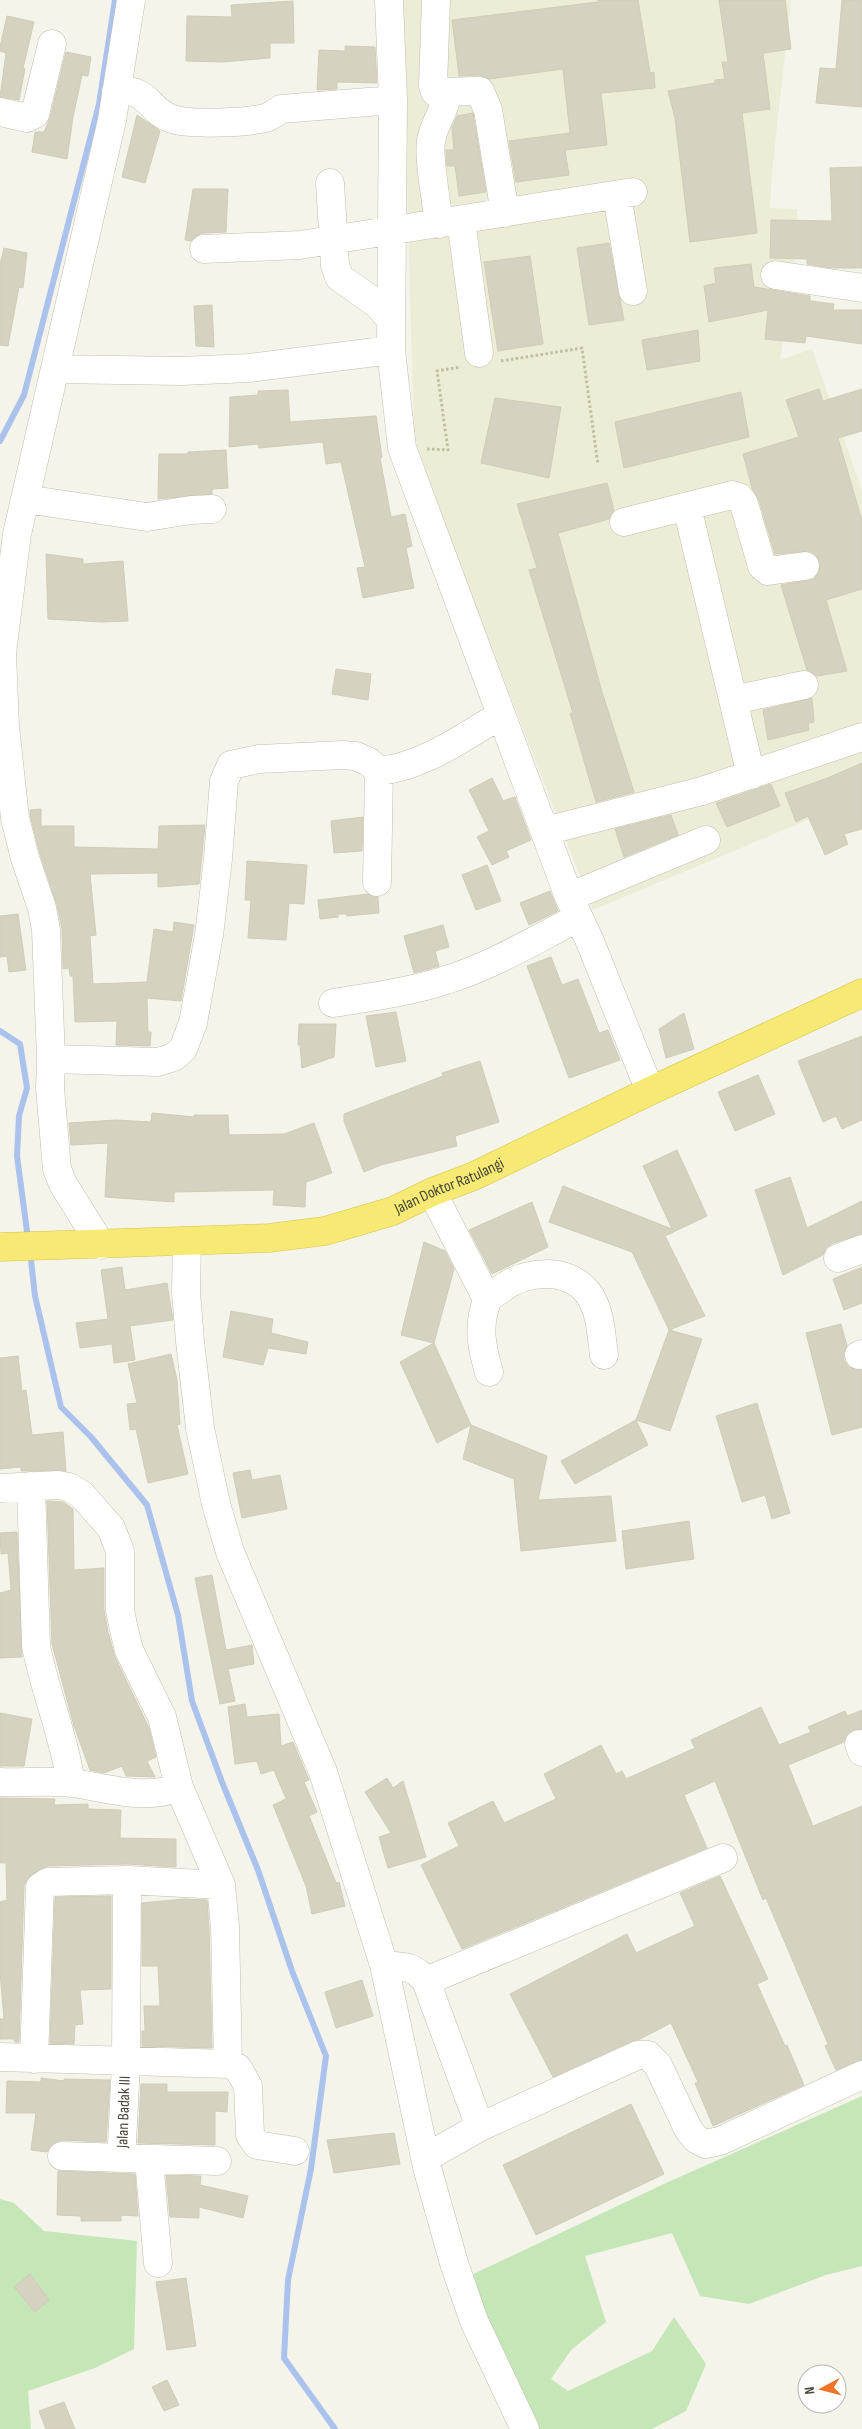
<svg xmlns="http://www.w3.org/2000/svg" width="862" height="2429" font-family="'Sofia Sans Condensed',sans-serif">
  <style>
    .education { fill: #edecd6 }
    .green { fill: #c5e6b6 }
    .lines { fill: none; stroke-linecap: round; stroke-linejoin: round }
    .stream { stroke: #abc2ed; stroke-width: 6 }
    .building { fill: #d6d2c1; stroke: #d0ccb4 }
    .minor-casing { stroke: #c0beae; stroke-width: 29 }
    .highway-casing { stroke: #d5c344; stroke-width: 29 }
    .path { stroke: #c1bda0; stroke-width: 3; stroke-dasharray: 2.5 2.5; stroke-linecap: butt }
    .minor { stroke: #fff; stroke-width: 28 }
    .highway { stroke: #f6ea74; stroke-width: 28 }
    .labels { text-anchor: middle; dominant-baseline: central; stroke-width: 4; stroke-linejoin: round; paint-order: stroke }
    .street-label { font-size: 16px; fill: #484639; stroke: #fff }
  </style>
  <rect width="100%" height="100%" fill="#f4f4eb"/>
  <path class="education" d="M402 0H791L772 172 770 208 797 209 798 242 780 360 812 349 862 490V797L593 910 434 498 414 436Z"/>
  <path class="green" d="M862 2096V2266L826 2275 749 2304 700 2296 672 2233 585 2256 606 2322 571 2350 551 2379 568 2391 652 2351 674 2317 706 2364 686 2411 652 2429H536L467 2277 666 2183Z
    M0 2199 14 2203 44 2231 137 2241 134 2349 95 2368 28 2391 31 2429H0Z"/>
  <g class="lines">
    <path class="stream" d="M0 441 24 395 99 104 115 0
      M0 1031 20 1044 27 1088 19 1116 17 1156 28 1239
      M30 1251 35 1296 61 1407 91 1437 147 1505 178 1615 192 1701 222 1782 258 1870 292 1971 326 2056 311 2169 288 2280 284 2358 335 2429"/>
  </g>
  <path class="building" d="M598 0H638L650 73 654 72 655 88 601 93 607 145 565 150 569 175 516 182 509 141 570 133 563 69 489 79 480 75 459 76 452 20 598 2Z
    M719 0H785L791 49 763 53 770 109 742 113 757 233 690 242 675 118 668 91 715 83V80L725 79 722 62H728Z
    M842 0H862V107L816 103 820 68 836 69Z
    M293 1 294 43H270V58L222 62 186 61 187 16 232 17 231 5Z
    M7 16 34 22 23 68 25 69 19 100 0 97 6 53 0 51V47Z
    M345 46 375 47 377 83 337 82V89L317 90 319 50 345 51Z
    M66 52 91 57 88 76 82 75 73 117 67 159 32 152 35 132H44L50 118Z
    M473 113 486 192 459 196 455 166H447L446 150H454L452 128 457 116Z
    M137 115 160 131 145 183 122 177Z
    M862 167V268H831L807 264V259L770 258 771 220 832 221 830 168Z
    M193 189H228L226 232 203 233 196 236 191 241 185 240Z
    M609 243 624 320 589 325 577 248Z
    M4 248 27 253 23 288 19 287 8 346 0 345V264Z
    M530 256 543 344 498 351 484 262Z
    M751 264 754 287 810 296V301L834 304 833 310H862V344L806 336 805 343 765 339 768 310 709 322 704 286 716 283 714 268Z
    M212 305 214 347 196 346 194 306Z
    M698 330 700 361 647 370 642 340Z
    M819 389 823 401 862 389V431L838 438 862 521V589L826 600 847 671 817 676 807 670 781 585 814 579 819 572 820 563 817 556 810 551 775 554 759 500 752 488 743 454 799 437 786 400Z
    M288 390 290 422 376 416 382 457 380 458 391 517 405 514 412 546 406 548 414 588 363 598 357 568 365 567 341 462 326 464 323 442 259 448 258 444 229 447 230 397 258 395V391Z
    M741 392 749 437 624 468 615 422Z
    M495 398 561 407 549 478 481 463Z
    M226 450 228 488 212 489V494L158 499 159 454H188V452Z
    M607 483 614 510 609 519 558 533 602 692 634 792 596 802 570 713H573L529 570 537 568 517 504Z
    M46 554 83 559V564L123 561 128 621 101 622 48 619Z
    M336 669 371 674 368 700 332 694Z
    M812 698 814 722 808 723 809 730 768 740 763 710Z
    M862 763V829L844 834 848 844 825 855 808 816 796 822 785 793 825 779Z
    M492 778 503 801 515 797 531 840 506 851 509 857 492 865 477 837 489 831 469 790Z
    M771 784 780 806 727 827 716 803Z
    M41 809V826H74V847L158 849 159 826 205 825 199 884 158 887V873L90 874 96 935 90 936 93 984 147 982 154 929 173 932 174 922 194 925 181 1001 147 998 148 1032H151L150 1046 116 1045 117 1021 75 1022 73 976H70L69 968 63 969 62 929 57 905 40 854 30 815V810Z
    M671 815 678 835 624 857 615 829Z
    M363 817 362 851 334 853 331 821Z
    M247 861 307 865 304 904 289 903 286 940 248 938 251 900H245Z
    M487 865 501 901 476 910 462 875Z
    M550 891 558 911 529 925 520 903Z
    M368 894 378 897 379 913 347 916 346 914H338V917L320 919 318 900Z
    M18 914 26 970 9 972 7 956 0 957V916Z
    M443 925 449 947 435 951 439 966 414 973 404 936Z
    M551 957 562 985 578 979 599 1033 608 1030 620 1060 569 1078 527 966Z
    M396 1012 406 1061 376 1067 366 1016Z
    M684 1013 694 1049 666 1058 659 1029Z
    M299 1024H336L334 1057 302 1068 300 1045H298Z
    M862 1036V1120L842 1129 836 1116 823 1122 798 1061Z
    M480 1061 499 1122 455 1136 457 1146 381 1165 364 1172 344 1121V1114L443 1076 442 1073Z
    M758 1075 775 1114 735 1131 718 1092Z
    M152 1113 194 1117V1115H228L229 1135 284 1134 314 1123 332 1173 306 1182 305 1207 273 1205 274 1190 174 1192V1202L105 1197 108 1143 71 1145 69 1123 116 1120 151 1122Z
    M677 1150 707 1216 665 1236 705 1316 669 1330 632 1252 549 1222 563 1186 672 1229 643 1166Z
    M790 1177 807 1228 862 1201V1234L833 1243 826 1248 823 1255 783 1275 755 1190Z
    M532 1202 548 1247 492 1274 469 1230Z
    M424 1242 445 1251 454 1269 434 1343 401 1335Z
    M122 1267 125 1290 167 1283 173 1320 130 1326 135 1360 114 1363 112 1344 80 1348 76 1323 108 1319 101 1270Z
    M862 1267V1303L844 1310 833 1279Z
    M231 1311 273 1319 271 1333 308 1342 306 1354 268 1348 263 1365 223 1357Z
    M841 1324 847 1346 844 1352V1360L849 1367 862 1370V1427L832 1435 806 1333Z
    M669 1330 702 1339 670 1431 636 1420Z
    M434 1343 471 1425 437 1443 400 1362Z
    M171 1354 177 1380 180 1424 177 1425 188 1474 148 1483 136 1429 130 1430 127 1404 137 1403 128 1364Z
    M18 1356 22 1391 26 1390 32 1435 63 1432 66 1471H21V1467L0 1469V1358Z
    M757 1403 790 1513 772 1519 765 1495 742 1502 716 1416Z
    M636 1420 648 1445 575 1484 561 1461Z
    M471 1425 547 1456 538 1500 611 1496 616 1541 521 1551 514 1479 463 1459Z
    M250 1470 252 1480 280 1475 287 1509 242 1518 233 1473Z
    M47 1501 63 1502 73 1509 74 1570 104 1568V1610L108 1632 115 1657 149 1728 156 1757 147 1761 155 1777 126 1776 122 1766 104 1773 90 1770 74 1726 52 1644Z
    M689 1521 694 1559 626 1569 622 1531Z
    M17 1532 22 1657 0 1658V1593L11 1590 8 1553 1 1554 0 1533Z
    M212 1575 226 1650 252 1645 254 1664 228 1669 235 1701 220 1704 195 1578Z
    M245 1704 247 1717 279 1714 281 1746 293 1742 309 1780 304 1782 317 1812 309 1816 336 1883 339 1882 345 1906 312 1914 306 1886 273 1805 286 1799 274 1770 261 1774 257 1761 235 1764 228 1707Z
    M761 1707 779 1745 811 1732 808 1727 845 1711 847 1716 862 1710V1729L853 1730 847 1734 844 1742 788 1765 813 1826 862 1806V2060L836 2070 825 2046 828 2044 766 1898 763 1900 715 1781 684 1795 707 1848 462 1949 421 1865 459 1846 448 1823 493 1801 504 1823 556 1799 544 1774 601 1745 616 1774 622 1771 626 1779 695 1748 691 1740Z
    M0 1713 32 1719 24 1766H0Z
    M387 1778 393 1788 403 1781 426 1857 388 1868 379 1837 391 1833 365 1792Z
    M0 1798 55 1799 54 1805 88 1804V1809L121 1810 120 1838 176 1839V1867L127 1864 48 1866 40 1869 27 1879 24 1886 19 2042H15L14 2039H0V2019H4L0 1972V1902L7 1900 6 1863H0Z
    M720 1876 768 1979 757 1984 785 2046 787 2045 804 2085 713 2126 695 2083 698 2082 671 2023 640 2039 632 2041 553 2077 510 1994 627 1934 636 1953 695 1926 680 1893Z
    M111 1896V1989L80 1990 83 2024 75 2025 74 2044 50 2043 55 1897Z
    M184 1899 207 1900 209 1928 212 2048 142 2046V2031H145L144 2006H160L158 1966H142V1903Z
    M362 1980 373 2016 336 2028 325 1992Z
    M41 2078 64 2081V2079L110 2080 106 2142 62 2140 54 2143 47 2152 31 2150 36 2113H6L7 2081 41 2082Z
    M141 2084H167V2092H228L227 2112 215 2111V2145L138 2143Z
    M631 2104 664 2174 536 2235 503 2165Z
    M394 2133 400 2164 334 2173 327 2140Z
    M58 2171 135 2174 138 2216 121 2215V2221H81V2216L57 2215Z
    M166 2175 201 2176 200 2185 248 2196 243 2218 199 2207V2218L170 2217Z
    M30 2274 49 2300 35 2312 14 2287Z
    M186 2278 196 2346 167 2350 156 2282Z
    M167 2380 179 2405 164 2411 152 2387Z
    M64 2402 75 2429H46L39 2411Z"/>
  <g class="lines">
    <g class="minor-casing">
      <path id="minor" d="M389 0 393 100 391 350 402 448 569 897 589 939 650 1091
        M436 0 433 86 435 92 480 91 488 110 505 213
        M116 92C148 86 148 111 172 119 190 125 250 123 268 117 272 115 277 112 281 109L393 100
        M0 112 27 118 35 114 52 44
        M330 183 335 265 339 277 377 304 391 320
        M617 195 633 291
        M461 221 479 353
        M439 224C437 205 428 157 431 141 434 122 445 113 447 93
        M204 249 300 245 633 192
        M775 275 862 288
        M55 369 181 371 249 368 391 350
        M25 499 147 517 191 510 212 509
        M687 507 751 775
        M624 522 732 495 739 497 744 504 762 566 768 571 805 566
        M733 700 804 685
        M545 831 702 791 862 737
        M377 882 379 771
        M569 897 706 840
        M333 1003C371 997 410 992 446 980 492 966 536 939 578 918
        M51 1059 158 1062 174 1057 183 1049 193 1023 209 935 218 859 224 781 231 765 259 759 342 755 356 756 369 762 379 771C423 767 463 737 501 715
        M432 1192 487 1299
        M187 1241 186 1292 190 1341 200 1428 216 1504 230 1552 323 1772 384 1965 428 2171 454 2263 474 2321 525 2429
        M101 1245 63 1184 57 1169 50 1088 51 1059 46 930 42 908 25 858 15 818 5 726 2 653 17 534 112 120 131 0
        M838 1258 862 1249
        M859 1355 862 1354
        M489 1372C482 1348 477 1326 487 1301 489 1296 496 1293 501 1289 525 1271 567 1266 588 1293 601 1310 601 1335 604 1355
        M31 1486 36 1646C45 1692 64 1736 71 1783
        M0 1488 58 1485 69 1487 82 1495 111 1528 120 1551V1610L124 1630 129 1650 162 1717 179 1787C147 1801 107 1788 73 1783 49 1780 24 1783 0 1782
        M859 1744 862 1752
        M179 1787 221 1885 225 1927 228 2064
        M127 1880 221 1885
        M384 1965C404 1967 413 1965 426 1981L480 2127
        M426 1981 723 1858
        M0 2057 228 2064 238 2068 248 2086 250 2135 257 2145 295 2151
        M34 2059 40 1887 48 1882 127 1880 126 2063 122 2143 124 2158 217 2161
        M62 2156 124 2158
        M425 2158 480 2127 638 2055H648L658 2065 688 2129 696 2139 705 2144 720 2141 862 2075
        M149 2160 158 2263"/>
    </g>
    <g class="highway-casing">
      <g id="highway">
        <path id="s1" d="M0 1247 269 1238 325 1231 393 1211 432 1192 474 1176 650 1091 862 993"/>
      </g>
    </g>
    <path class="path" d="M501 361 582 348 598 465
      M427 449 448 450 437 371 461 367"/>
    <use href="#minor" class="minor"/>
    <use href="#highway" class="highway"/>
  </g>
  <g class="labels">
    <g class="street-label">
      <text stroke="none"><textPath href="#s1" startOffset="458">Jalan Doktor Ratulangi</textPath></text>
      <text transform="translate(124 2112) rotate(-88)">Jalan Badak III</text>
    </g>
  </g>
  <g transform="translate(822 2389) rotate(263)"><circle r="24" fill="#ffffff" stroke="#b6b5b0"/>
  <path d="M0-4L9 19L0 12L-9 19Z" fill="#ee7528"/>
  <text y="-8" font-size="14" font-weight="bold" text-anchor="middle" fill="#484639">N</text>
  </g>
</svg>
